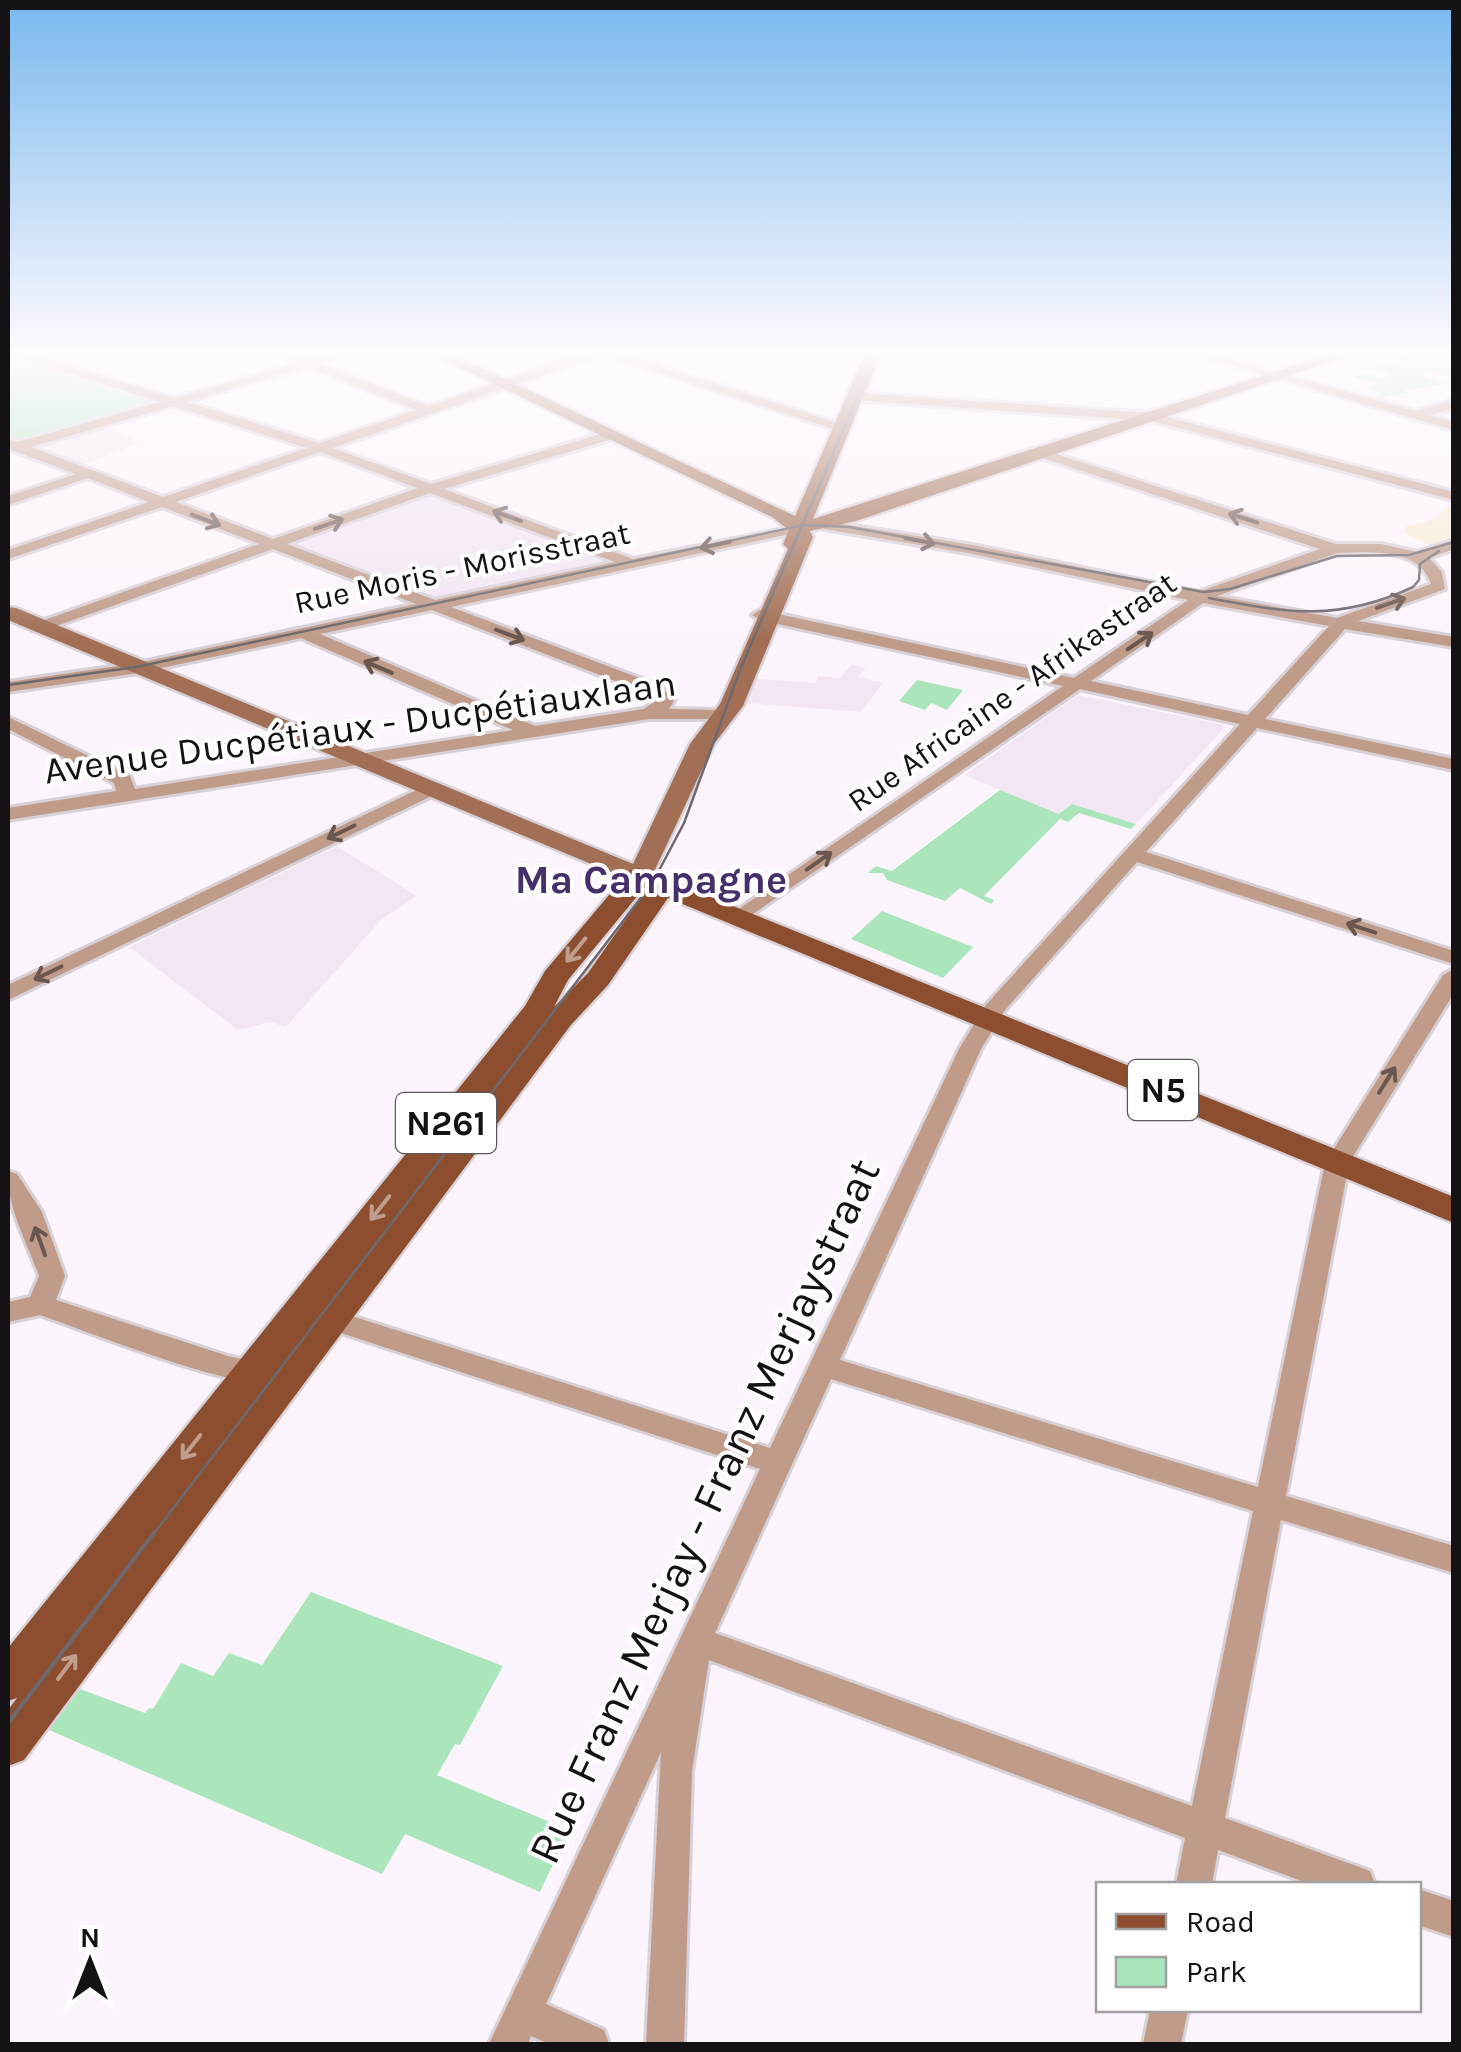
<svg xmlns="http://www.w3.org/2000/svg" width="1461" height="2052" font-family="Karla,sans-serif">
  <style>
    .commercial { fill: #f9ebd8 }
    .built { fill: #f2e6f2 }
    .green { fill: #abe5bc }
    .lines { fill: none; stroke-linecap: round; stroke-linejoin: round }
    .street-casing { stroke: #d7d0d7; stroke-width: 6 }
    .secondary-casing { stroke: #d7d0d7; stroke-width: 5 }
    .primary-casing { stroke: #d7d0d7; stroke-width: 5 }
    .street { fill: #c09b8a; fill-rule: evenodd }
    .secondary { fill: #a26f56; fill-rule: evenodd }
    .primary { fill: #8c4e2f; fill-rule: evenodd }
    .tram-far1 { stroke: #6e696e; stroke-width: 2.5 }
    .tram { stroke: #6e696e; stroke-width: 4 }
    .oneway { stroke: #6a5650 }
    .oneway2 { stroke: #c09e8d }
    .labels { text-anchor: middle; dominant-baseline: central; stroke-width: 8; stroke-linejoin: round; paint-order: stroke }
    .far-street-label { font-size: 32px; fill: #151215; stroke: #fff }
    .shield { fill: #fff; stroke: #5b595b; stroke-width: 2.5 }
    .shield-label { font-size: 35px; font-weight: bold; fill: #151215 }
    .street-label { font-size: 38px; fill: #151215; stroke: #fff }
    .neighbourhood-label { font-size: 40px; font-weight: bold; fill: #45306c; stroke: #fff }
    .near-street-label { font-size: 45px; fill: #151215; stroke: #fff }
  </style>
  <rect width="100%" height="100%" fill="#fcf4fc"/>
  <path class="commercial" d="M1453 504V556L1404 533 1405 526 1427 522Z"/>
  <path class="built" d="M106 427 140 443 82 465 41 450 46 448 42 446Z
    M428 493 608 560 436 599 290 544Z
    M852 665 866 668 858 677 883 683 861 712 747 703 757 679 815 683 818 676 840 678Z
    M1078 695 1221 724 1224 728 1136 824 1072 804 1059 814 964 775Z
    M337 846 417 896 382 919 286 1027 270 1022 238 1030 129 947Z"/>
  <path class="green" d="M1431 351H1453L1444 353 1448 356 1442 358 1453 364V377L1427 371 1418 374 1445 384 1404 390 1410 393 1374 399 1382 394 1369 388 1376 384 1352 377 1366 373 1383 378 1391 374 1372 368 1400 364 1391 360C1403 356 1415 361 1431 357L1424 353Z
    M19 359 155 402 19 441 8 436V363Z
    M917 680 963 690 947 710 931 703 925 710 899 701Z
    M1000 790 1059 814 1072 804 1136 824 1131 829 1079 813 1068 822 1060 819 984 896 994 900 991 904 960 888 945 901 887 880 883 873H868L876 866 892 871Z
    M882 911 973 947 943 978 851 939Z
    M311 1592 503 1666 460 1745 455 1744 437 1775 569 1830 540 1892 405 1834 382 1874 49 1730 80 1689 145 1713 149 1708 153 1709 181 1663 213 1676 229 1653 262 1665Z"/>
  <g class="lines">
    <g class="street-casing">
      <path id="street" d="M8 351H21L174 398 297 363 272 351C286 351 294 356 306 358 321 361 342 351 358 351L321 364 428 406 590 351H614L849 427 837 430 602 355 333 448 431 484 611 431 616 432V438L444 489 633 559 804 525V531L799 532 451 607 658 685 675 699 669 709 722 710 728 711V719H649L8 820V808L116 791 114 783 8 729V717L130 776 135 789 513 730 301 638 138 673 8 692V682L138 663 416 604 273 549 45 630H33V624L259 544 162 507 8 559V550L149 502 88 478 8 505V496L76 474 11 450 8 439 18 442 160 402 8 354ZM308 367 416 410 320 443 187 402ZM173 406 307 448 163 497 31 447ZM320 452 417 488 273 539 176 502ZM430 493 615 562 435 600 287 544ZM432 610 646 693 657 700 644 709 535 726 320 634Z
        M1182 351H1201L1415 411 1454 400V408L1429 415 1454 422V430Z
        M855 393 1152 413 1454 492V500L1152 421 851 400 849 397Z
        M1041 449 1336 544H1381L1417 552 1454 540V549L1429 558 1442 572 1445 589 1358 621 1454 637V647L1345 629 1265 719 1454 759V770L1257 728 1146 852 1454 951V964L1137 862 1005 1010 981 1049 840 1360 1258 1487 1325 1163 1443 975 1454 969V993L1349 1163 1286 1496 1454 1546V1573L1281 1520 1225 1818 1370 1871 1375 1884H1310L1218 1850 1212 1884H1176L1185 1838 709 1660 692 1771 684 2044H646L661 1752 546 2004 604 2030 609 2044H549L531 2036 528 2044H489L760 1469 310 1323 306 1316 310 1309 320 1306 770 1448 959 1049 985 1006 1240 724 1080 689 740 923 733 921 730 917 733 913 1063 686 760 620 752 615 760 610 1074 678 1188 600 973 554 824 529 817 525 824 521 973 545 1198 592 1320 549 1036 456 1034 453ZM1364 552C1391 553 1421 555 1431 584L1337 618 1217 596 1337 553ZM1203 603 1329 626 1248 715 1091 681ZM831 1379 1253 1511 1192 1806 715 1633Z
        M429 784 438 790 436 794 8 1000V985Z
        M8 1171 17 1174 42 1212 65 1276 56 1300 228 1356 272 1366 276 1374 272 1382C239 1392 81 1329 40 1315L8 1322V1302L30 1297 39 1276C27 1242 6 1206 8 1171Z
        M1418 1889 1454 1901V1937L1418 1925Z
        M1150 2010H1188L1181 2044H1143Z"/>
    </g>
    <g class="secondary-casing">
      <path id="secondary" d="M425 351H446L795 516 866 351H882L813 519 1339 351H1362L856 521 810 531 813 537 743 706 714 744 652 876 639 884 8 620V607L16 608 633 864 690 744 720 704 788 549 783 544 789 530 772 517Z"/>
    </g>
    <g class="primary-casing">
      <path id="primary" d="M639 868 1454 1197V1223L668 898 608 985 570 1026 24 1760 8 1766V1710L17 1698 8 1701V1648L525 1006 545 971 630 870ZM644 888 647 889 588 973 554 1007 568 980Z"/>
    </g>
    <use href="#street" class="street"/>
    <use href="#secondary" class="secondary"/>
    <use href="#primary" class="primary"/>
    <path class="tram-far1" d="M1209 598C1287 613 1339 622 1413 587L1419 580 1420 564 1439 551
      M8 685 136 667 804 525 849 527 1204 592 1230 589 1337 556 1409 555 1454 542
      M152 1536 653 882 684 823 740 670 877 351"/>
    <path class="tram" d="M8 1723 154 1533"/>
  </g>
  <defs><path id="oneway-shaft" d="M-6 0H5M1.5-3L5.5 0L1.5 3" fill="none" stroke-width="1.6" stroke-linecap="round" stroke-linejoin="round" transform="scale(2.5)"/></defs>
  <g class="oneway">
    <use href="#oneway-shaft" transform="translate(507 516) rotate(-160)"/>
    <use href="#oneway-shaft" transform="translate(1243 518) rotate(-162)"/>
    <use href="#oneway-shaft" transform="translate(206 520) rotate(21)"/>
    <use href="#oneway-shaft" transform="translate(329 524) rotate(-19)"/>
    <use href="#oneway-shaft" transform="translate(920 541) rotate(11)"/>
    <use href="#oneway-shaft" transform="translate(715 545) rotate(168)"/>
    <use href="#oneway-shaft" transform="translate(1391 603) rotate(-19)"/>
    <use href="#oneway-shaft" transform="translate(510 635) rotate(21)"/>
    <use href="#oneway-shaft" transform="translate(1140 641) rotate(-34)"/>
    <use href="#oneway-shaft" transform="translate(378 667) rotate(-157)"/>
    <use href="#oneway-shaft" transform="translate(341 832) rotate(154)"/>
    <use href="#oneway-shaft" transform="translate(819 861) rotate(-35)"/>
    <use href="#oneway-shaft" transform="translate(1361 928) rotate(-162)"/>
    <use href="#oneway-shaft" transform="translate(48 973) rotate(154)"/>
    <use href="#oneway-shaft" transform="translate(1387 1080) rotate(-58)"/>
    <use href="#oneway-shaft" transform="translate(40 1241) rotate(-110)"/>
  </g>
  <g class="oneway2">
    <use href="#oneway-shaft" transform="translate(576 950) rotate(129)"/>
    <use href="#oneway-shaft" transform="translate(380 1208) rotate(128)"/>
    <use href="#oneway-shaft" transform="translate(191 1447) rotate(128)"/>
    <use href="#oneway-shaft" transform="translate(67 1667) rotate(-53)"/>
  </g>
  <linearGradient id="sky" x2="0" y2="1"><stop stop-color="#78b8ee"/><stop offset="0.55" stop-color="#fefafe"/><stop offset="1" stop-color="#fefafe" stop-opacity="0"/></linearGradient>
  <rect width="1461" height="638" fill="url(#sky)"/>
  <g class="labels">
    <g class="far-street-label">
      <text transform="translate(462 568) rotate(-12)">Rue Moris - Morisstraat</text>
      <text transform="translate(1012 692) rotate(-35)">Rue Africaine - Afrikastraat</text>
    </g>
    <g class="shield">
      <rect x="1128" y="1060" width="70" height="60" rx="8"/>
      <rect x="396" y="1093" width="100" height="60" rx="8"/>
    </g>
    <g class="shield-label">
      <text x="1163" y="1090">N5</text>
      <text x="446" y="1123">N261</text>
    </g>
    <g class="street-label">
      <text transform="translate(360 727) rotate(-8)">Avenue Ducpétiaux - Ducpétiauxlaan</text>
    </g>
    <g class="neighbourhood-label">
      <text x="651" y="879">Ma Campagne</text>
    </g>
    <g class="near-street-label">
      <text transform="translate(704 1511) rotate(-65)">Rue Franz Merjay - Franz Merjaystraat</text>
    </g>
  </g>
  <rect width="1461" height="2052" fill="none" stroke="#151215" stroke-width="20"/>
  <rect x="1096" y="1882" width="325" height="130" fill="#ffffff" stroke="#a1a0a1" stroke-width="2.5"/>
  <rect x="1116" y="1914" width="50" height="15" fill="#8c4e2f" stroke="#a1a0a1" stroke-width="2.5"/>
  <text x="1186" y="1932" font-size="30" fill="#151215">Road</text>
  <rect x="1116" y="1957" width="50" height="30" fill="#abe5bc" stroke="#a1a0a1" stroke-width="2.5"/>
  <text x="1186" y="1982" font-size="30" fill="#151215">Park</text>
  <g transform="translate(90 1962)" stroke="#ffffff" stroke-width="8" paint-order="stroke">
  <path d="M0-8L18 38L0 25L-18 38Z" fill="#151215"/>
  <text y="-15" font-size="28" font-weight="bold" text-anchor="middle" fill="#151215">N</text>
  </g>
</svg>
